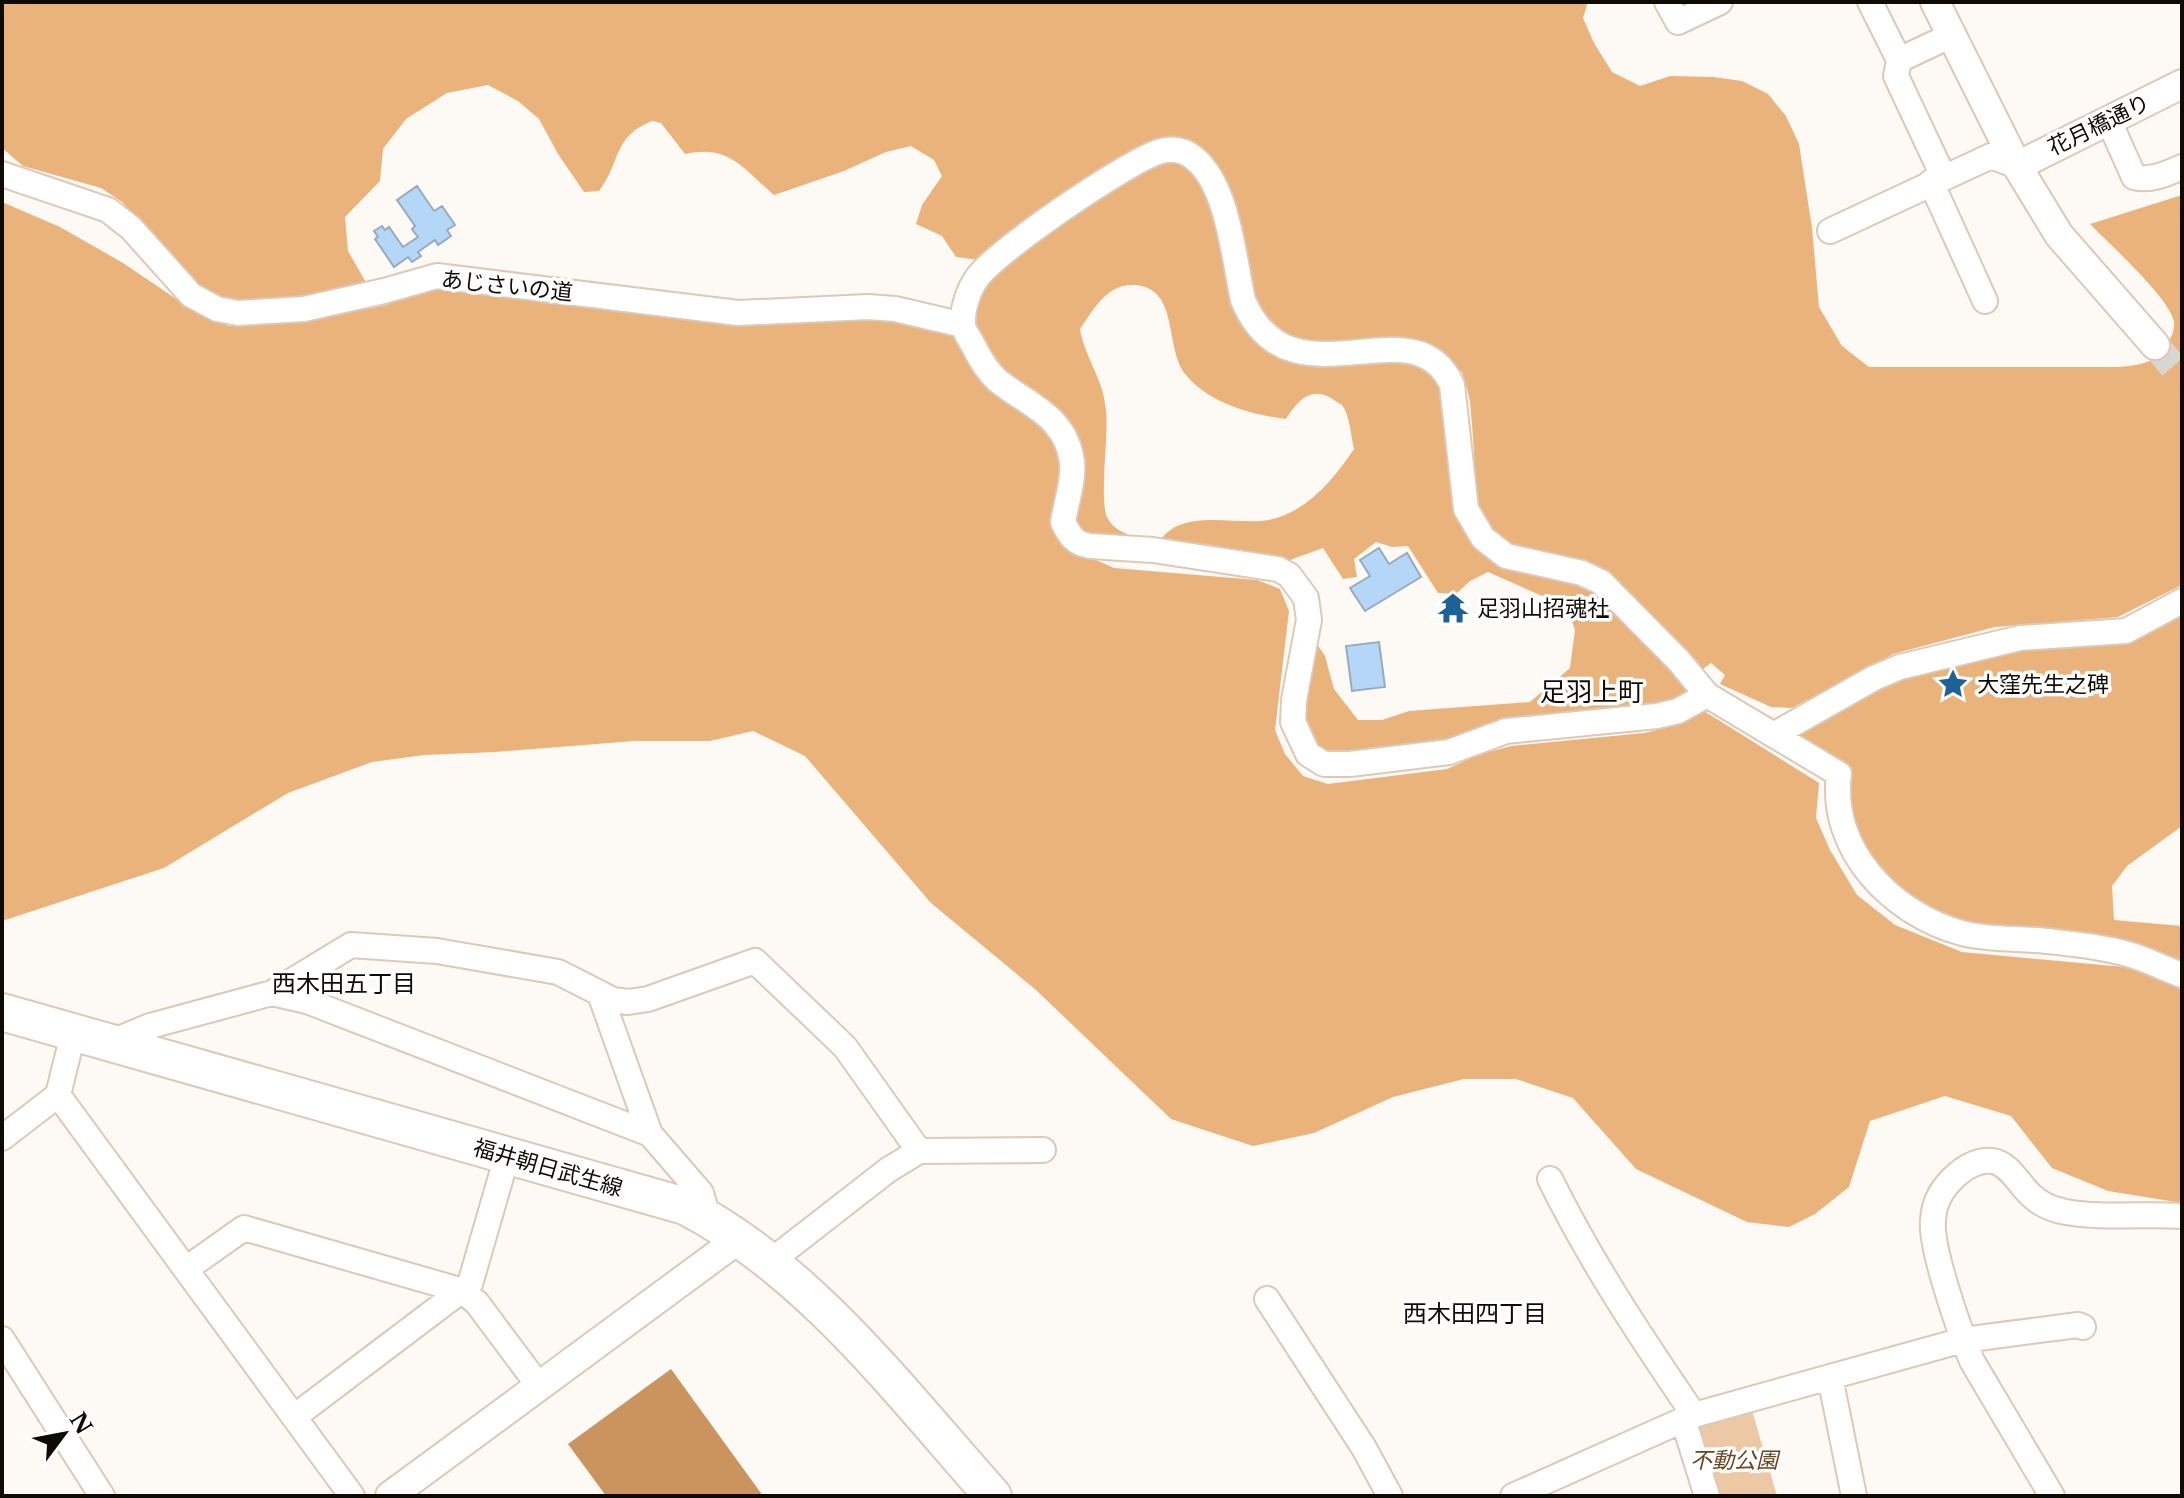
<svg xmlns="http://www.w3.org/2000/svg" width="2184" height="1498" font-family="'Libre Baskerville','Noto Sans JP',serif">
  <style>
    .green { fill: #edc8a5 }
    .forest { fill: #ebb37c }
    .water { fill: #cb945e }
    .building { fill: #b4d7f7; stroke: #98abbc; stroke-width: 2 }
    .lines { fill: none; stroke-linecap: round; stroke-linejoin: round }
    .tertiary-tunnel { stroke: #d9d5d1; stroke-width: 28; stroke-dasharray: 28 14; stroke-linecap: butt }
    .minor-casing { stroke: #dcc9b7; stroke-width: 28 }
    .tertiary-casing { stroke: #dcc9b7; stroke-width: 32 }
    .primary-casing { stroke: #dcc9b7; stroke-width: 40 }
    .minor { stroke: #fff; stroke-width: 24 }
    .tertiary { stroke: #fff; stroke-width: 28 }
    .primary { stroke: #fff; stroke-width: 36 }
    .labels { text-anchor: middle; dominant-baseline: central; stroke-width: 7; stroke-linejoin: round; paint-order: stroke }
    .street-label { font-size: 22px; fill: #100a05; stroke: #fff }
    .poi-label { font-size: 22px; fill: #100a05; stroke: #fff; text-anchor: start }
    .park-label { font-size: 22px; font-style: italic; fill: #6a441c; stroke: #fff }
    .neighbourhood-label { font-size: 24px; fill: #100a05; stroke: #fff }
    .quarter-label { font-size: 26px; fill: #100a05; stroke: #fff }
  </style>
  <rect width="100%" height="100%" fill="#fdf9f5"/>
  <path class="green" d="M1751 1407 1777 1496H1713L1691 1423Z"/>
  <path class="forest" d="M2 2H1588L1583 18 1594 43 1612 72 1640 86 1670 76 1713 77 1742 81 1768 94 1786 116 1799 144 1812 228 1819 307 1842 346 1869 367H2120C2139 365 2157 363 2167 345 2171 338 2175 330 2174 322 2170 298 2108 243 2090 224L2182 195V585L2118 617 1995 627 1893 654 1792 708 1771 707 1720 684 1725 675 1711 663 1703 669 1640 604 1600 568 1501 541 1490 529 1475 502 1474 450 1470 401 1466 385 1462 372 1439 352 1311 348 1270 331 1188 148 979 260 956 257 942 236 916 224 922 205 942 176 934 160 911 146 886 152 844 171 774 195C742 168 730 144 685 154L661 123 652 121C613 136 621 162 599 191L584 192 558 154 539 119 518 101 488 85 447 93 406 119 383 149 380 181 345 217 348 251 368 286 305 301 239 304 219 299 202 289 188 276 122 202 101 188 23 166 2 148Z
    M1172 156 1202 179 1256 335 1420 360 1443 386 1466 529 1598 591 1691 687 1676 703 1447 746 1325 759 1300 720 1313 638 1325 656 1334 689 1358 720H1382L1409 711 1530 702 1570 668 1575 630 1567 607 1488 572 1470 581 1456 594 1438 593 1408 546 1392 547 1376 542 1354 559 1357 577 1343 579 1323 548 1282 563 1158 544C1179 506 1235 526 1269 520 1307 512 1334 479 1354 449 1351 436 1350 416 1342 405 1342 405 1332 399 1331 398 1310 386 1297 402 1286 419 1252 415 1209 403 1186 375 1164 349 1180 288 1135 285 1107 283 1094 309 1080 329 1085 359 1104 379 1106 411 1109 437 1099 497 1107 517 1113 530 1124 532 1136 538L1088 540 1074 530 1079 472 969 324 981 282 1083 204Z
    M2 202 60 227 123 263 200 315 229 326 307 320 387 305 423 286 871 314 958 328 1005 393 1060 445 1078 552 1114 568 1257 580 1280 589 1289 611 1275 730 1285 754 1303 776 1328 784 1447 769 1478 755 1511 746 1644 733 1682 724 1704 711 1819 783 1816 818 1830 850 1857 895 1895 925 1962 952 2124 967 2182 986V1203L2108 1191 2052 1168 2011 1116 1945 1096 1870 1121 1849 1187 1815 1214 1789 1227 1747 1222 1636 1169 1573 1098 1516 1079H1464L1393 1097 1314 1133 1253 1146 1171 1119 1036 990 931 903 805 756 753 731 710 741H634L495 752 424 755 372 762 288 793 164 868 2 921Z
    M2182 613V826L2127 866 2112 886 2114 920 2182 926V963C2140 954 2099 943 2057 936 2016 929 1970 928 1931 911 1887 891 1846 843 1846 793 1846 785 1849 776 1850 769L1791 734 1876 687 1902 678 2025 648H2056L2130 641Z"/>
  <path class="water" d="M671 1369 763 1496H606L568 1444Z"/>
  <path class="building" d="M417 186 434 211 442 206 455 225 447 230 451 236 438 245 435 240 418 252 421 256 412 262 408 257 394 267 375 239 378 237 374 231 382 226 385 230 389 227 403 247 418 237 412 229 415 226 397 200Z
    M1379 548 1389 564 1407 553 1421 577 1365 611 1350 588 1370 576 1360 560Z
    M1379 642 1385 687 1352 691 1346 646Z"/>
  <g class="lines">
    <path class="tertiary-tunnel" d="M2155 345 2182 377"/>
    <g class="minor-casing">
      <path id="minor" d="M1667 2 1678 22 1720 2
        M1870 2 1899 60 1896 76 1943 176
        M1899 60 1952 35
        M2109 121 2134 177C2151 181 2166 174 2182 167
        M2 174 108 210 131 228 191 295 217 309 238 313 304 309 384 291 437 276 738 313 868 307 895 309 963 325
        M1931 182 1985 301
        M1830 231 1991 156 2017 166
        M1707 695 1678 711 1657 716 1506 731 1449 752 1350 764H1324L1308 754 1293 722 1294 700 1309 620 1306 598 1289 575 1278 569 1153 550 1090 546C1075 544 1069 535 1063 522 1066 503 1074 481 1072 462 1066 415 1027 405 997 380 987 371 979 357 973 345 970 339 963 330 963 324 962 309 969 289 977 278 996 251 1129 160 1161 151 1173 148 1185 150 1195 159 1228 186 1234 259 1243 300 1290 413 1414 299 1452 385L1466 509 1483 538 1506 556 1582 573 1601 582 1679 661 1707 695 1839 774C1829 850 1892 914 1962 933 1988 940 2019 938 2047 941 2074 944 2105 947 2131 955 2148 960 2165 969 2182 975
        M1775 734 1874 678 1900 667 2020 638 2126 631 2182 601
        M272 993 351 945 437 951 558 972 613 1000 628 1002 648 999 755 961 845 1047 919 1151
        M600 994 650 1134
        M73 1034 58 1095 352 1496
        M109 1043 150 1026 272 993 307 1001 650 1134 701 1193 708 1218
        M2 1138 58 1095
        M1550 1179C1592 1264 1641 1337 1694 1415
        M771 1261 888 1170 919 1151 1043 1150
        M186 1269 244 1228 463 1291 477 1303 539 1386
        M1267 1299 1364 1448 1390 1496
        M2 1339 102 1496
        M1830 1377 1854 1496
        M294 1417 470 1284 507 1156
        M1683 1419 1707 1496
        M1513 1496 1694 1415 1963 1340 2078 1325 2083 1327
        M2052 1496 1972 1361C1960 1332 1930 1248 1933 1220 1934 1201 1944 1185 1959 1173 1967 1166 1981 1159 1992 1161 2010 1163 2020 1187 2033 1197 2042 1205 2054 1210 2066 1212 2103 1219 2144 1213 2182 1216"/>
    </g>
    <g class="tertiary-casing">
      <path id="tertiary" d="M1935 2 2017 166 2059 235 2155 345
        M2017 166 2182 84
        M390 1496 740 1238"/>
    </g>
    <g class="primary-casing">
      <path id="primary" d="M2 1012 685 1206C809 1270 901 1393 993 1496"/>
    </g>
    <use href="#minor" class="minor"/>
    <use href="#tertiary" class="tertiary"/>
    <use href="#primary" class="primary"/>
  </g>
  <defs>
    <g id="temple-bare" transform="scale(2.4)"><path d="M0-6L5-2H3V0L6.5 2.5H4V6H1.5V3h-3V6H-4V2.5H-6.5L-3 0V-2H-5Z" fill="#1d6296" stroke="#fff" stroke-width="2.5" paint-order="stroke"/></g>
    <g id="sight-bare" transform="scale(2.4)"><path d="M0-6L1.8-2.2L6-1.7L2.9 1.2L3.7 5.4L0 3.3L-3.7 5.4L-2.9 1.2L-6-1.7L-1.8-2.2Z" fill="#1d6296" stroke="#fff" stroke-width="2.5" paint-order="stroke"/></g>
  </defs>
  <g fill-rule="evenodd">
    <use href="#temple-bare" x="1453" y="608"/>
    <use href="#sight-bare" x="1953" y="684"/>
  </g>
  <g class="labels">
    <g class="street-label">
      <text transform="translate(2099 125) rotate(-26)">花月橋通り</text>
      <text transform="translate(507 286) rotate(6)">あじさいの道</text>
      <text transform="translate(548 1168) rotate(16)">福井朝日武生線</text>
    </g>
    <g class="poi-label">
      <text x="1477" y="608">足羽山招魂社</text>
      <text x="1977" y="684">大窪先生之碑</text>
    </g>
    <g class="park-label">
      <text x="1734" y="1460">不動公園</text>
    </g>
    <g class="neighbourhood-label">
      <text x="344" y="983">西木田五丁目</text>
      <text x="1475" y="1313">西木田四丁目</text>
    </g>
    <g class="quarter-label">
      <text x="1592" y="692">足羽上町</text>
    </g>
  </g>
  <rect width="2184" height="1498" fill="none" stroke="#100a05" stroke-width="8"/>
  <g transform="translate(64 1434) rotate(58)" stroke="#ffffff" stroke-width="6" paint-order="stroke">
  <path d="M0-6L14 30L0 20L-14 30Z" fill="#100a05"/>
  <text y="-12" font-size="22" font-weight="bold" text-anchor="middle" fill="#100a05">N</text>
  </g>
</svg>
